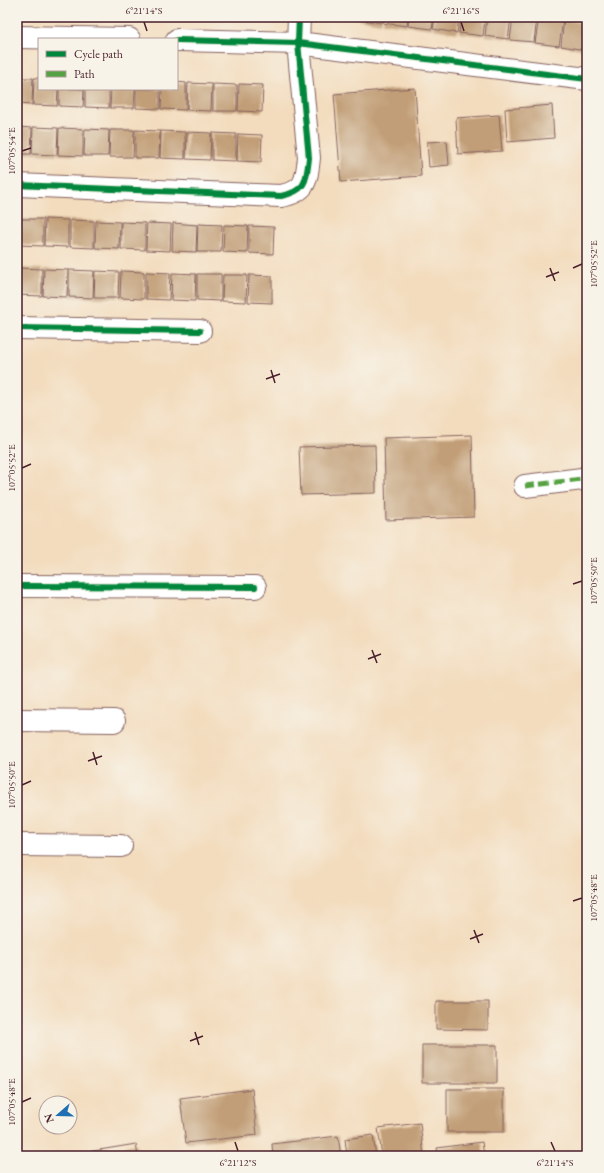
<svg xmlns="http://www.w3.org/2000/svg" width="604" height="1173" font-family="'EB Garamond',serif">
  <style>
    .building { fill: #c19e77 }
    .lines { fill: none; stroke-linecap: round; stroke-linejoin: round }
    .street-casing { stroke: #85615e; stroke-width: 24 }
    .street { stroke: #fff; stroke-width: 22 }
    .quiet { stroke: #56a243; stroke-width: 5; stroke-dasharray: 10 5; stroke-linecap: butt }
    .cycleway-casing { stroke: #f7f3e8; stroke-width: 8 }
    .cycleway { stroke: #00873e; stroke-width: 6 }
    .ticks { fill: none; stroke: #4a1f2b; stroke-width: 1.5 }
    .neatline { fill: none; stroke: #4a1f2b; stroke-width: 1.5 }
    .ticks-label { font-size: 10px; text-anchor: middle; fill: #4a1f2b }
  </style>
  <rect width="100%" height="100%" fill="#f7f3e8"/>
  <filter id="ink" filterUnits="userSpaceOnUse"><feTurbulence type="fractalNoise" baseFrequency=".025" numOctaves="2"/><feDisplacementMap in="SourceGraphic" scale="8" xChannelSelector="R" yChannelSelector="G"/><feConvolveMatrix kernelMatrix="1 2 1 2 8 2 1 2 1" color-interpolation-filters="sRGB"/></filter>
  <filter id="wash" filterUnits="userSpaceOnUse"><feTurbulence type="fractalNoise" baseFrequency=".012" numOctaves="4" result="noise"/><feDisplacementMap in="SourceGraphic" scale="16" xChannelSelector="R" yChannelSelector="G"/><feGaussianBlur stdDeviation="0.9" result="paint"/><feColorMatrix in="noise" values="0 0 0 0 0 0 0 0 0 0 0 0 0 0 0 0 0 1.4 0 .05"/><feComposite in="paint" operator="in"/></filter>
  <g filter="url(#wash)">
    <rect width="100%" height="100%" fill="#f3dcbd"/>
    <g id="blocks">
      <path class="building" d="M345 17H356V19Z
        M358 17H382L381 23 357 19Z
        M384 17H408L407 26 383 23Z
        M409 17H434L432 29 408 26Z
        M435 17H459L457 33 433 29Z
        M461 17H485L483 36 459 33Z
        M487 17H511L508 39 485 36Z
        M513 17H537L534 42 510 40Z
        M539 17 563 19 559 46 535 43Z
        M564 20 587 23 585 50 561 46Z
        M17 78H33L32 105 17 104Z
        M34 78H39V89H58L57 106 33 105Z
        M177 82 186 83V110L161 109 162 89H177Z
        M188 83 212 84 211 111 187 110Z
        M213 84 237 85V111H213Z
        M239 84 263 85 262 112 238 111Z
        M415 88 421 176 341 182 334 94Z
        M59 89H84L83 107 59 106Z
        M85 89H109V108L85 107Z
        M111 89H135L134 108H110Z
        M136 89H160V109L136 108Z
        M552 105 554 138 507 142 505 109Z
        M499 115 502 151 458 154 456 118Z
        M17 127 32 128 31 154H17Z
        M33 127 58 128 57 155 32 154Z
        M59 128 83 129V156L58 155Z
        M85 129 109 130 108 156H84Z
        M110 130H134L133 157H109Z
        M135 130 160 131 159 158H135Z
        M161 131 185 132V159L160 158Z
        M187 132 211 133 210 160 186 159Z
        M212 133 236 134V161L212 160Z
        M238 134 262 135 261 162 237 161Z
        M447 141 449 165 429 167 427 142Z
        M19 219H43V246L18 245Z
        M45 219 68 220V247L44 246Z
        M70 220 94 221V248L70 247Z
        M96 221 120 222 119 249 95 248Z
        M121 222 145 223V250L121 249Z
        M147 223 171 224 170 251 146 250Z
        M173 223 197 225 196 252 172 251Z
        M198 224 222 225 221 252H197Z
        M224 225 248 226 247 253 223 252Z
        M249 226 274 227 273 254 249 253Z
        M18 268 42 269V296L17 295Z
        M44 269 68 270 67 297 43 296Z
        M69 270 94 271 93 298 69 297Z
        M95 271 119 272 118 298H94Z
        M121 271 144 272V299L120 298Z
        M146 272 170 273 169 300 146 299Z
        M172 273 196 274 195 301 171 300Z
        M197 274H221V301L197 300Z
        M223 275H247L246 302 222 301Z
        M249 275 272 276V303L248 302Z
        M472 435 474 517 386 520 384 438Z
        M375 445 376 493 301 495 299 447Z
        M436 1001H488V1030L436 1029Z
        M422 1045H497V1083H422Z
        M252 1089 257 1135 186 1143 180 1098Z
        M447 1089H504V1132H447Z
        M420 1123 424 1156H382L378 1128Z
        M373 1135 376 1156H347L345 1139Z
        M338 1136 341 1156H273L272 1144Z
        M482 1142 484 1156H438L437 1148Z
        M136 1144 138 1156H81V1153Z"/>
    </g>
  </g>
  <g filter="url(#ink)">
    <use href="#blocks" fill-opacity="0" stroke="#85615e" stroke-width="1"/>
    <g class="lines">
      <g class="street-casing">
        <path id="street" d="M17 37 129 39
          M177 40 298 43 587 79
          M17 185 281 196C306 191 306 182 309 158L298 43 299 17
          M17 328 200 331
          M525 486 582 479 587 477
          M17 586 255 587
          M17 720 114 721
          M17 845 121 846"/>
      </g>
      <use href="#street" class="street"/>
      <path class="quiet" d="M525 486 582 479 587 477"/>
      <g class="cycleway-casing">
        <path id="cycleway" d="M177 40 298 43 587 79
          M17 185 281 196C306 191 306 182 309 158L298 43 299 17
          M17 328 200 331
          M17 586 255 587"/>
      </g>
      <use href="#cycleway" class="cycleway"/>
    </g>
  </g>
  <path class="ticks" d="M144 22 147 31M461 22 464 31M22 151 31 148M550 268 555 281M573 268 582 264M546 277 559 272M271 370 275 383M266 379 280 374M22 468 31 464M573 584 582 581M372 650 377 663M368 659 381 654M93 752 97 765M88 761 102 756M22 785 31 781M573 901 582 898M474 930 479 943M470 939 483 934M195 1032 199 1045M190 1041 203 1036M22 1102 31 1098M235 1142 238 1151M551 1142 555 1151"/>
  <rect width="604" height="1173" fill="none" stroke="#f7f3e8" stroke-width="44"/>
  <rect x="38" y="38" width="140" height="52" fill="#f7f3e8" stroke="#b29e9c"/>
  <rect x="46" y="51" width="20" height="6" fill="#00873e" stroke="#b29e9c"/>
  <text x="74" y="58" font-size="12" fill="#4a1f2b">Cycle path</text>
  <rect x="46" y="71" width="20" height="6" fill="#56a243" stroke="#b29e9c"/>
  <text x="74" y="78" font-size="12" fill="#4a1f2b">Path</text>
  <g transform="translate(58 1115) rotate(250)"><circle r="19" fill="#f7f3e8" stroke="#b29e9c"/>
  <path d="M0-3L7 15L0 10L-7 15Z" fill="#1f6fb2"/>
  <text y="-6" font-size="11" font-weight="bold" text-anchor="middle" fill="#4a1f2b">N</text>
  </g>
  <rect x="22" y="22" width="560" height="1129" class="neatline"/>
  <g class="ticks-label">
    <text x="144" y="14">6°21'14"S</text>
    <text x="461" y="14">6°21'16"S</text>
    <text transform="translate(11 151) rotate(-90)" y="4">107°05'54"E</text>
    <text transform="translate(593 264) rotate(-90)" y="4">107°05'52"E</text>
    <text transform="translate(11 468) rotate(-90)" y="4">107°05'52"E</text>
    <text transform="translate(593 581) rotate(-90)" y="4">107°05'50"E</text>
    <text transform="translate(11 785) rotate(-90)" y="4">107°05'50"E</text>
    <text transform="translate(593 898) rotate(-90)" y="4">107°05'48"E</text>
    <text transform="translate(11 1102) rotate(-90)" y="4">107°05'48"E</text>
    <text x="238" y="1166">6°21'12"S</text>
    <text x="555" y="1166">6°21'14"S</text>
  </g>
</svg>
